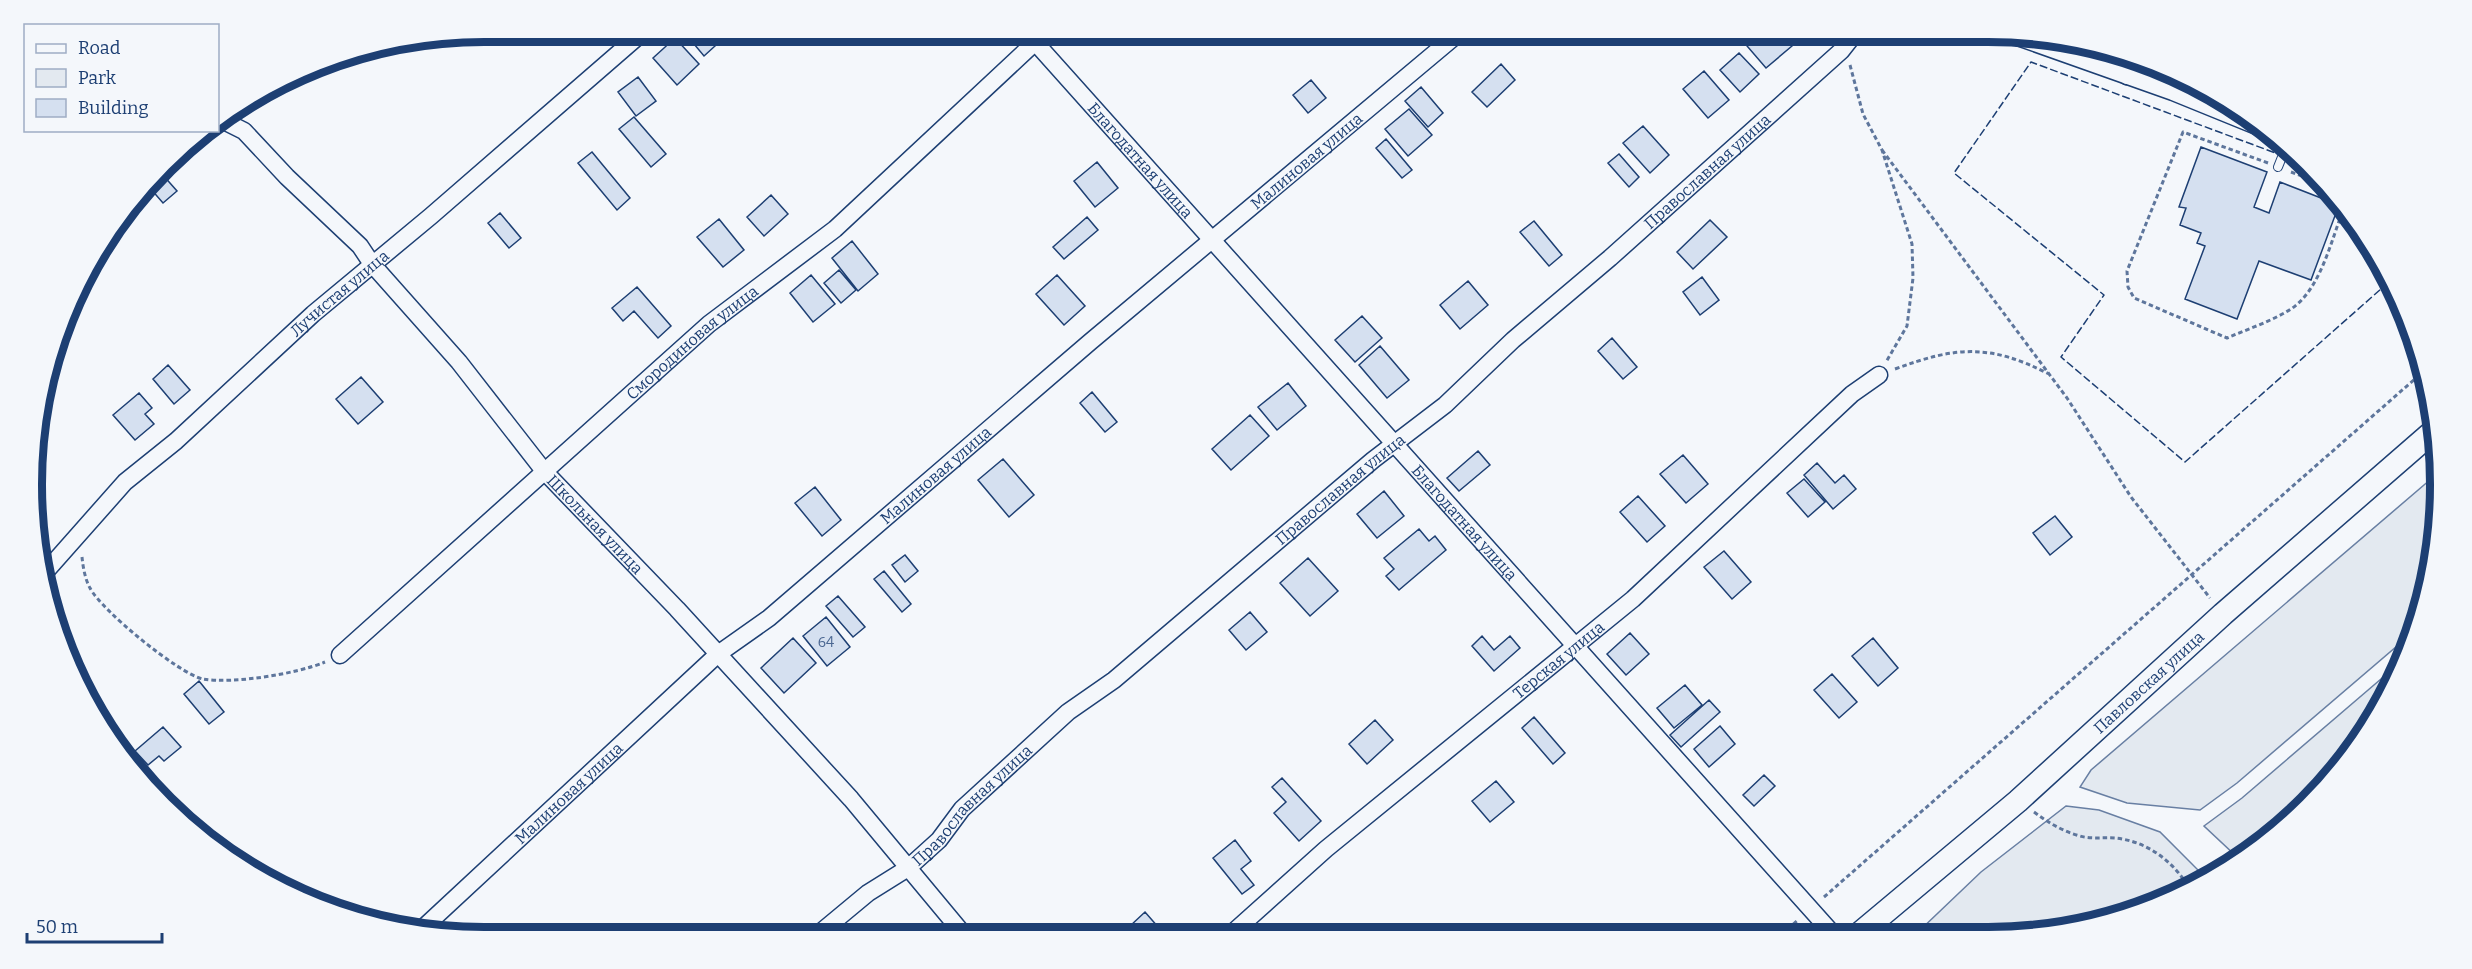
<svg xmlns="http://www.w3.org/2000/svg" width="2472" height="969" font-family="Bitter,serif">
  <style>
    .green { fill: #e3e9f0; stroke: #687fa3; stroke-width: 1.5 }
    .building { fill: #d5e0f0; stroke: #1d3f73; stroke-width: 1.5 }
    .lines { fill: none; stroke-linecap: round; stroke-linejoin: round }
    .lane-casing { stroke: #1d3f73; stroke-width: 10 }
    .street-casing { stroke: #1d3f73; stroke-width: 19 }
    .secondary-casing { stroke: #1d3f73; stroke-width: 25 }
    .path { stroke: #5e769c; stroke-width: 3; stroke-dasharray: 4.5 3; stroke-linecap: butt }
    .lane { stroke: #f4f7fb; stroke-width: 8 }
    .street { stroke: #f4f7fb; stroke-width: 16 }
    .secondary { stroke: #f4f7fb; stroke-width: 22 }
    .fence { stroke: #1d3f73; stroke-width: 1.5; stroke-dasharray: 8 3; stroke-linecap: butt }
    .labels { text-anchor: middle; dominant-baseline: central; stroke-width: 4.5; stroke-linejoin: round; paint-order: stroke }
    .number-label { font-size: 14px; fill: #4b6792 }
    .street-label { font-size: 16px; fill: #1d3f73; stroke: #f4f7fb }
    .rim { fill: none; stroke: #1d3f73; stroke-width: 8 }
  </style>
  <rect width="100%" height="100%" fill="#f4f7fb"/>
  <path class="green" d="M2438 473C2440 528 2433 584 2411 634L2237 783 2200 810 2127 803 2080 787 2091 770Z
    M2395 667 2364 736 2286 825 2236 856 2204 826 2242 798Z
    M2066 806 2099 810 2160 832 2204 876 2161 903 2047 934H1916L1981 872Z"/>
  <path class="building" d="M684 32H702L715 46 704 56Z
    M1735 32H1779L1792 46 1766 68Z
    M675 38 699 64 677 85 653 58Z
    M1739 53 1759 74 1740 92 1720 70Z
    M1501 64 1515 80 1487 107 1472 92Z
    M1704 71 1729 100 1708 118 1683 89Z
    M638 77 656 101 636 116 618 92Z
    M1311 80 1326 98 1308 113 1293 95Z
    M1421 87 1443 113 1428 127 1405 101Z
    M1409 109 1432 135 1408 156 1385 129Z
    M634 117 666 154 651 167 619 129Z
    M1643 126 1669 155 1650 173 1623 143Z
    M1386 139 1412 170 1402 178 1376 148Z
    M2201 147 2267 172 2254 207 2269 213 2280 182 2339 205 2311 280 2259 261 2237 319 2185 299 2205 246 2197 243 2201 233 2180 225 2186 208 2179 207Z
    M592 152 630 198 617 210 578 163Z
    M1619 154 1639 177 1629 187 1608 163Z
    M1097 162 1118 188 1095 207 1074 181Z
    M162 174 177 191 163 203 150 188Z
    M771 195 788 214 764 236 747 217Z
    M500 213 521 238 509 248 488 223Z
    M1087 217 1098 230 1064 259 1053 247Z
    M719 219 744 250 723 267 697 237Z
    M1710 220 1727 237 1693 269 1677 252Z
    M1534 221 1562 255 1549 266 1520 232Z
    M852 241 878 274 858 291 832 258Z
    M839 270 856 290 841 303 824 283Z
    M811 275 835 304 813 322 790 293Z
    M1057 275 1085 306 1064 325 1036 294Z
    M1702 277 1719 300 1700 315 1683 292Z
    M1468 281 1488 305 1460 329 1440 305Z
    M637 287 671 326 658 338 634 311 623 321 612 308Z
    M1362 316 1382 338 1355 362 1335 340Z
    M1612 338 1637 367 1623 379 1598 351Z
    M1380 346 1409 380 1387 398 1359 365Z
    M168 365 190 390 174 404 153 379Z
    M361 377 383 402 358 424 336 399Z
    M1288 383 1306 406 1277 430 1258 407Z
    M1092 392 1117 422 1105 432 1080 403Z
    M139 393 152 408 145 414 154 424 135 440 113 415Z
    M1250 415 1269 436 1231 470 1212 449Z
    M1478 451 1490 465 1459 491 1447 478Z
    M1683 455 1708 484 1686 503 1660 474Z
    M1003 459 1034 495 1009 517 978 480Z
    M1817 463 1835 483 1844 475 1856 489 1833 509 1804 475Z
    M1804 479 1825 502 1808 517 1787 493Z
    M815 487 841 520 822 536 795 503Z
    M1384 491 1404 516 1377 538 1357 514Z
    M1638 496 1665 526 1647 542 1620 512Z
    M2055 516 2072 537 2050 555 2033 533Z
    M1419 529 1429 541 1435 536 1446 550 1399 590 1386 576 1394 569 1384 558Z
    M1724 551 1751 582 1732 599 1704 567Z
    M905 555 918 571 905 582 892 565Z
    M1308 558 1338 591 1310 616 1280 583Z
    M884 571 911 604 902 612 874 579Z
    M838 596 865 627 853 637 826 606Z
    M1250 612 1267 632 1246 650 1229 630Z
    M826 617 850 647 827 666 803 636Z
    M1630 633 1649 654 1626 675 1607 654Z
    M1482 636 1494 650 1510 636 1520 648 1494 671 1472 646Z
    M793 638 816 663 784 693 761 668Z
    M1873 638 1898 668 1878 686 1852 656Z
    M1832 674 1857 702 1839 718 1814 690Z
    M199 681 224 712 209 724 184 694Z
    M1685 685 1702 705 1674 728 1657 708Z
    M1709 700 1720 712 1681 747 1670 735Z
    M1534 717 1565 753 1553 764 1522 728Z
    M1375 720 1393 740 1367 764 1349 744Z
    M1720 726 1735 744 1709 767 1694 749Z
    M163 727 181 747 164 761 159 756 148 765 135 751Z
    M1764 775 1775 786 1754 806 1743 795Z
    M1282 778 1321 821 1299 841 1274 813 1286 802 1272 787Z
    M1496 781 1514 802 1490 822 1472 801Z
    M1235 840 1251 861 1241 869 1254 885 1242 894 1213 858Z
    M1145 912 1166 936H1139L1130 926Z
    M1556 924 1565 935H1544Z"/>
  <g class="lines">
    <g class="lane-casing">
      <path id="lane" d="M2278 167 2286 147"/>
    </g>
    <g class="street-casing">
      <g id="street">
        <path id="s1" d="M1026 32 1833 934"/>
        <path d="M2012 35 2173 92 2269 131"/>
        <path d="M2127 76 2135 58"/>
        <path id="s2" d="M220 119 244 131 287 177 360 246 372 264 459 362 544 471 677 609 851 799 965 936"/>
        <path id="s3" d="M48 569 125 482 176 441 313 314 431 216 643 32"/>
        <path id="s4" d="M340 655 709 324 835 229 1046 32"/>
        <path id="s5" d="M422 929 718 654 769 618 1090 342 1460 32"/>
        <path id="s6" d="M1229 936 1326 849 1633 599 1852 394 1879 375"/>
        <path id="s7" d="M815 937 868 893 908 868 939 840 962 809 1068 712 1114 680 1373 460 1445 405 1513 340 1610 258 1841 51 1856 32"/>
      </g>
    </g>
    <g class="secondary-casing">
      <g id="secondary">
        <path id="s8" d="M1859 934 2018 801 2223 614 2437 428"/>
      </g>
    </g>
    <path class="path" d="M1850 65 1863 114 1882 150 1912 244 1913 278 1907 326 1886 362
      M1882 150 2067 398 2131 497 2210 598
      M2268 163 2183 132 2127 271 2128 287 2134 298 2227 338C2248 329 2272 321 2291 309 2321 289 2331 240 2344 208
      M2291 172 2329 186
      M1895 369C1957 346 1990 344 2049 374
      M82 557C83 567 85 579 90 588 101 610 179 674 203 679 234 684 296 674 325 662
      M2034 812C2049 823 2062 831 2080 836 2093 840 2108 836 2122 839 2150 844 2173 862 2188 886
      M1824 897 2424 371
      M1782 934 1798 920"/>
    <use href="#lane" class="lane"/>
    <use href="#street" class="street"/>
    <use href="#secondary" class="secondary"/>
    <path class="fence" d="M2305 164 2031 62 1954 173 2104 295 2061 357 2185 462 2390 281"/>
  </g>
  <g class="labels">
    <g class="number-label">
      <text x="826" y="642">64</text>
    </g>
    <g class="street-label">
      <text stroke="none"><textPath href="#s1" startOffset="172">Благодатная улица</textPath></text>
      <text stroke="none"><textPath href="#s5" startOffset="1172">Малиновая улица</textPath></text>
      <text stroke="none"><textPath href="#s7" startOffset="1178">Православная улица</textPath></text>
      <text stroke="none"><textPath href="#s3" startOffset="402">Лучистая улица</textPath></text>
      <text stroke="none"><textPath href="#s4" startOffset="471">Смородиновая улица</textPath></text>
      <text stroke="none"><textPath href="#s5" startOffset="686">Малиновая улица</textPath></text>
      <text stroke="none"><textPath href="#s7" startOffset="692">Православная улица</textPath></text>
      <text stroke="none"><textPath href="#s1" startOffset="658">Благодатная улица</textPath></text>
      <text stroke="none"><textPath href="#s2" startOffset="555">Школьная улица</textPath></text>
      <text stroke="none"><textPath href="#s6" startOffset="430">Терская улица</textPath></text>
      <text stroke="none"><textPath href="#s8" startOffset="384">Павловская улица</textPath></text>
      <text stroke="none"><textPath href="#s5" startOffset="200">Малиновая улица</textPath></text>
      <text stroke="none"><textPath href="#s7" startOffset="206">Православная улица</textPath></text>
    </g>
  </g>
  <path d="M0 0H2472V969H0ZM484 42H1988A442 442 0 0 1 2430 484V485A442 442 0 0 1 1988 927H484A442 442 0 0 1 42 485V484A442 442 0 0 1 484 42Z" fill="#f4f7fb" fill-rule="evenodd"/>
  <path class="rim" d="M484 42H1988A442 442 0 0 1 2430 484V485A442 442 0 0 1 1988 927H484A442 442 0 0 1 42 485V484A442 442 0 0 1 484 42Z"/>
  <rect x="24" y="24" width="195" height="108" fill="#f4f7fb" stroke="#9eadc5" stroke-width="1.5"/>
  <rect x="36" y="44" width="30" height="9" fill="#f4f7fb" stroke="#9eadc5" stroke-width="1.5"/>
  <text x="78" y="54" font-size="18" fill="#1d3f73">Road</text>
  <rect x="36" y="69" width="30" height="18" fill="#e3e9f0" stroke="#9eadc5" stroke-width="1.5"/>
  <text x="78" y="84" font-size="18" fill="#1d3f73">Park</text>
  <rect x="36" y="99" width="30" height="18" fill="#d5e0f0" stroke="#9eadc5" stroke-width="1.5"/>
  <text x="78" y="114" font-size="18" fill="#1d3f73">Building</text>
  <path d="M27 933v9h135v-9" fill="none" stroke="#1d3f73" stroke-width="3"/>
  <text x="36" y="933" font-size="18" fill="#1d3f73" stroke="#f4f7fb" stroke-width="4.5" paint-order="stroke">50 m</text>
</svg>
